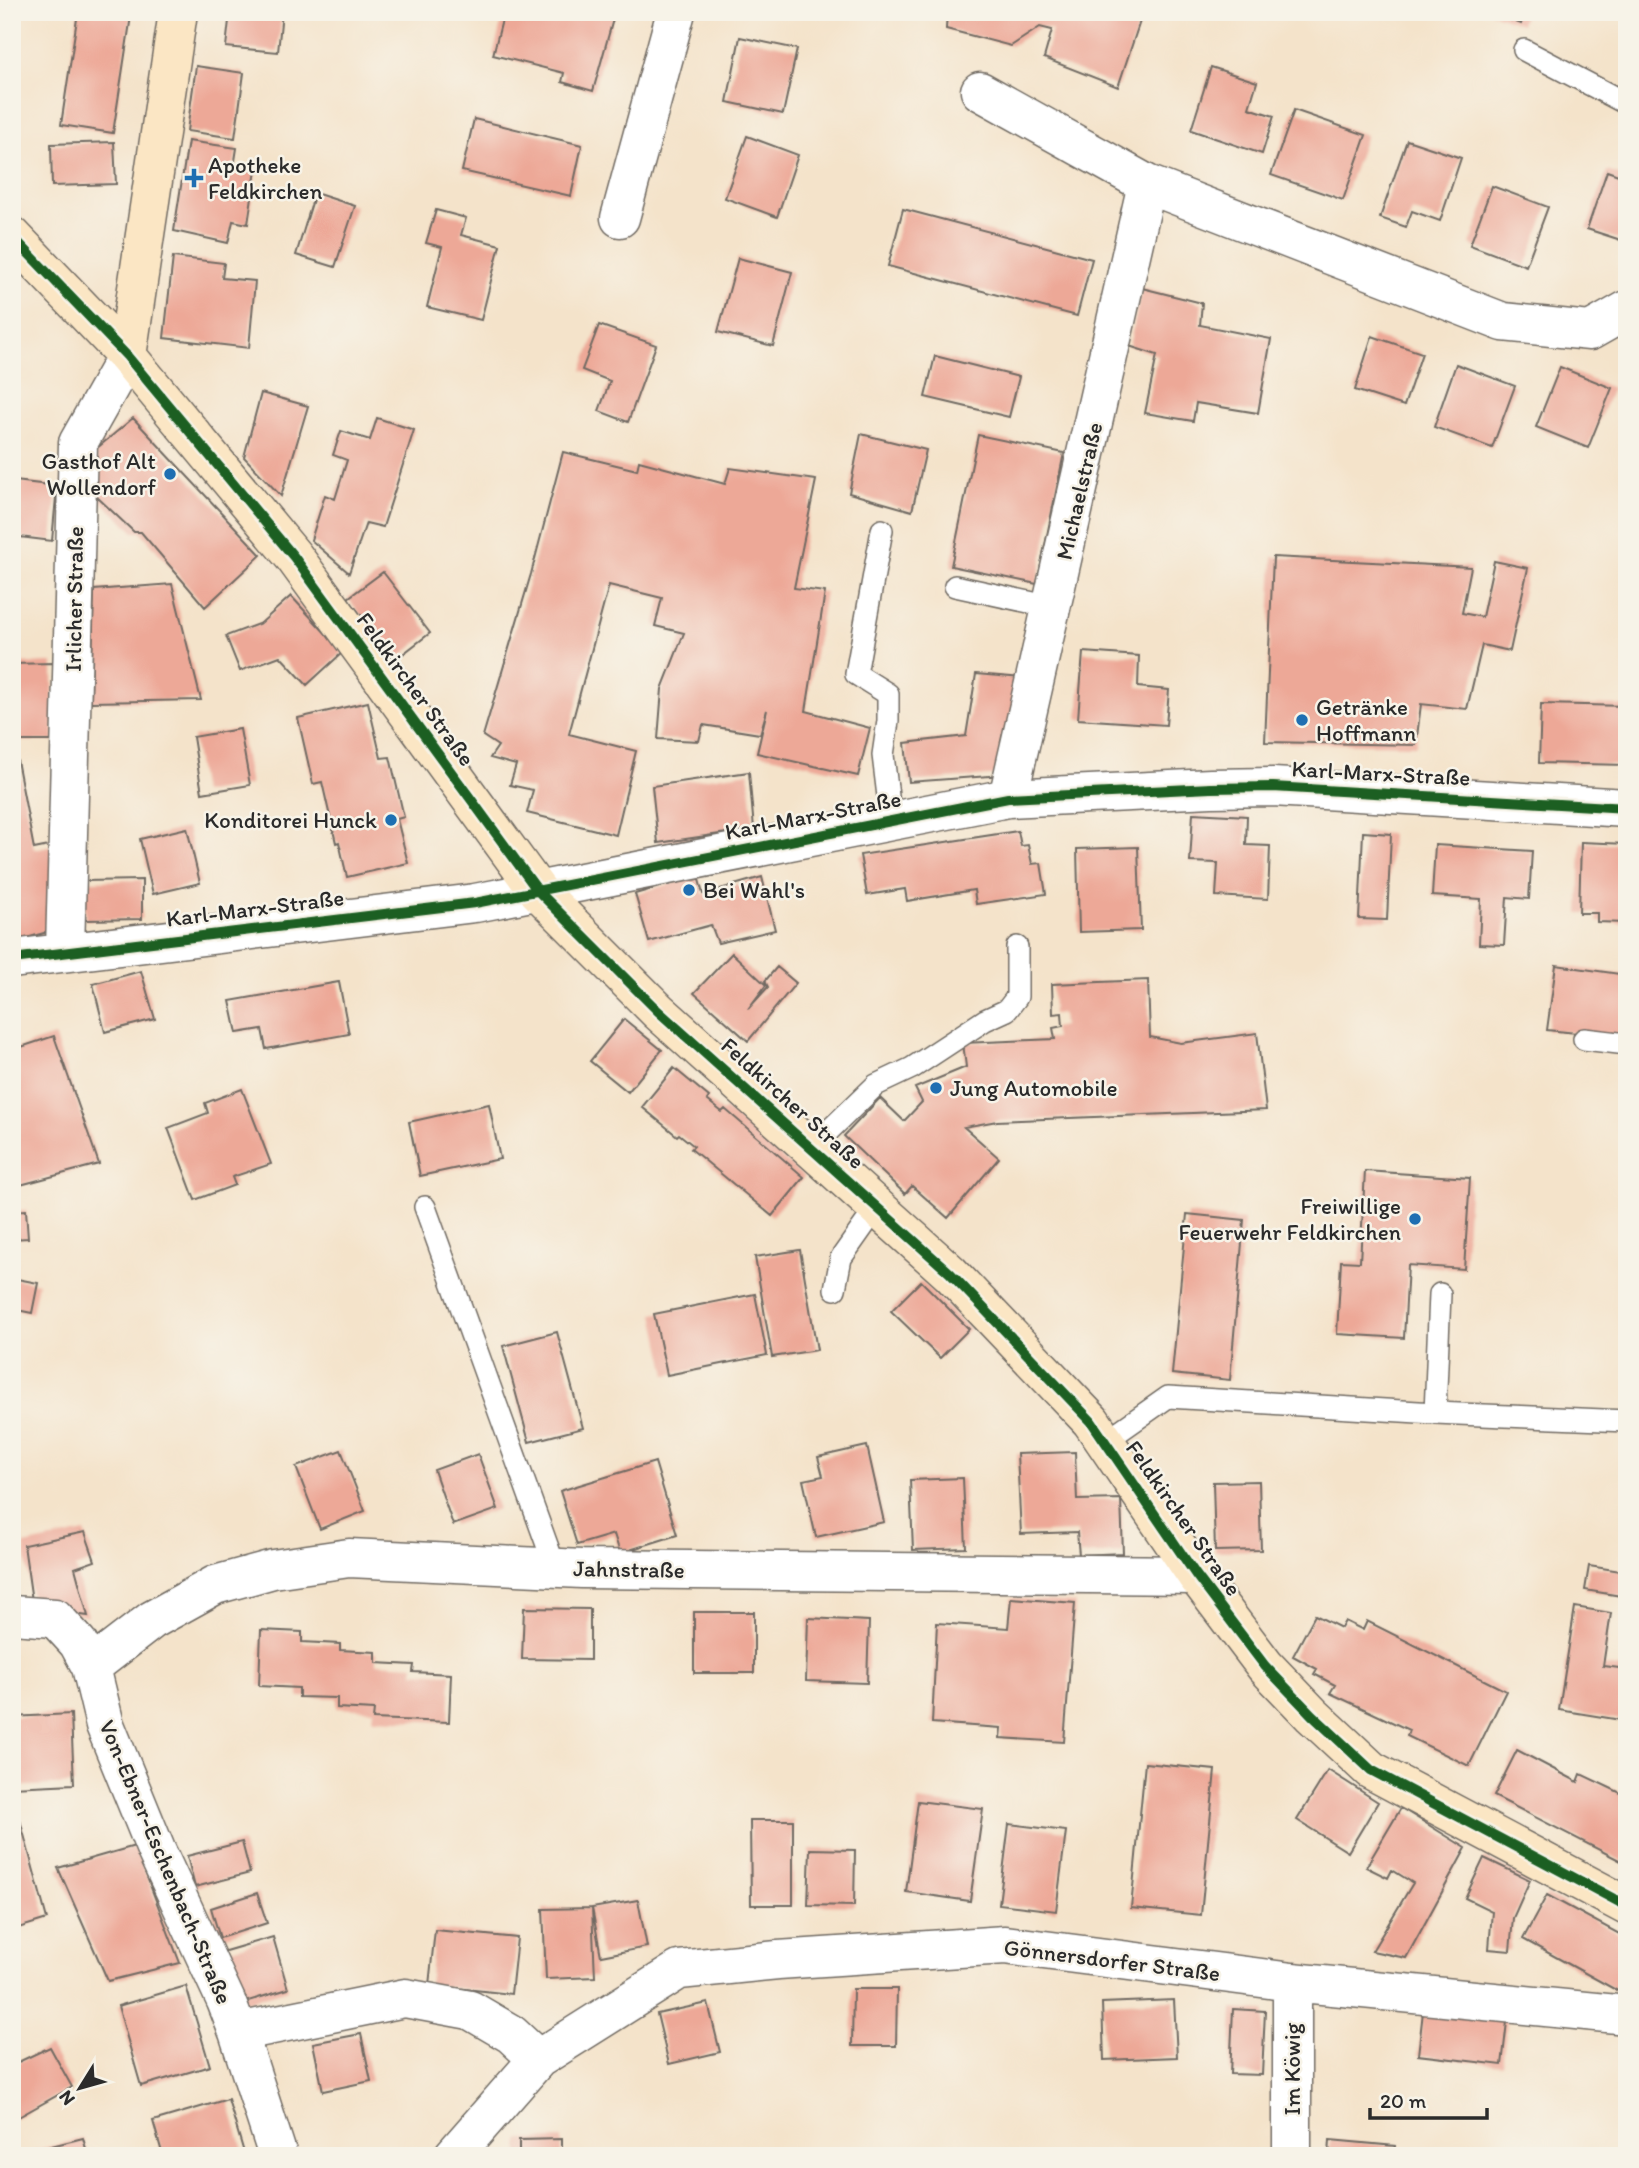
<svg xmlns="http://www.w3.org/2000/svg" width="1639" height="2168" font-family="Itim,sans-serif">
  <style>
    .building { fill: #eda897 }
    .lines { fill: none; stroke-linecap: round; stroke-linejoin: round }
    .lane-casing { stroke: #716b63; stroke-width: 24 }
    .street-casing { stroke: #716b63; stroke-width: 41 }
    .secondary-casing { stroke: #716b63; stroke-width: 41 }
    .lane { stroke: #fff; stroke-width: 21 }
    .street { stroke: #fff; stroke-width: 38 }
    .secondary { stroke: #fbe6c4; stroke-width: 38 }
    .cycleway-casing { stroke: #f7f3e8; stroke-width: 15 }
    .cycleway { stroke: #1b5e20; stroke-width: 10 }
    .poi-dot { fill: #1f6fb2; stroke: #f7f3e8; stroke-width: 2.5 }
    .labels { text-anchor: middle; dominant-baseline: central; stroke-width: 5; stroke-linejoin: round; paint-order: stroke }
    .poi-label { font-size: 23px; fill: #2b2b2b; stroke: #f7f3e8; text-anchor: start }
    .street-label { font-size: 23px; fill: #2b2b2b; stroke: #f7f3e8 }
  </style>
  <rect width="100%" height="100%" fill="#f7f3e8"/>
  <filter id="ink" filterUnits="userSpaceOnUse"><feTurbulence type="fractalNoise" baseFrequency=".0143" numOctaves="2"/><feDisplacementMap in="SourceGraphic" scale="14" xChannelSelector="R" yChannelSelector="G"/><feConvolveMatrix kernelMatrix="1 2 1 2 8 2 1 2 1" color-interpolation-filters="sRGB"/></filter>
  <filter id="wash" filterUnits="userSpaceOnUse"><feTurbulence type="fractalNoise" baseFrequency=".00686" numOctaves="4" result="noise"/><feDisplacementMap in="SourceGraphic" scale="28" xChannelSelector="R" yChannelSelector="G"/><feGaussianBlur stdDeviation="1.57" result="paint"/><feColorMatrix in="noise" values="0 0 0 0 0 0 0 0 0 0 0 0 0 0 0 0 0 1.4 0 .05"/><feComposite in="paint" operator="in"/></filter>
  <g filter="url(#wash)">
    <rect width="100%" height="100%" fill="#f4e3ca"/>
    <g id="blocks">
      <path class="building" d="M78 12H105L131 16 113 133 61 125Z
        M230 12H282L278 52 226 47Z
        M504 12H615L593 91 562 82 564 73 493 55Z
        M947 12H1143L1118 87 1044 58 1052 30 1040 27 1011 46 946 29Z
        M1490 12H1525L1521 24Z
        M740 37 797 49 783 114 727 102Z
        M196 66 244 73 235 138 187 131Z
        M1211 67 1257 82 1249 108 1274 116 1262 154 1191 130Z
        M1294 110 1366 135 1343 200 1271 175Z
        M474 119 582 145 571 196 462 171Z
        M747 136 798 155 777 217 725 198Z
        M1407 140 1461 158 1440 221 1412 211 1406 227 1380 218Z
        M188 141 237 148 234 167 256 170 248 224 233 221 228 243 174 231Z
        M114 142 116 184 52 186 51 144Z
        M1607 171 1627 178V242L1587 229Z
        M1492 186 1548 207 1526 266 1470 245Z
        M315 193 355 206 335 267 296 255Z
        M903 209 1092 259 1077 316 888 266Z
        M436 210 466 218 461 235 500 245 481 320 427 307 442 247 426 243Z
        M173 257 224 263 222 278 255 281 249 348 164 338Z
        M738 258 792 272 773 346 718 332Z
        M1142 288 1202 303 1200 325 1271 339 1258 413 1196 403 1193 421 1145 413 1157 355 1129 346Z
        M599 325 656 345 628 422 599 411 610 381 582 370Z
        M1372 336 1422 353 1404 406 1355 390Z
        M935 356 1019 377 1009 417 925 397Z
        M1456 364 1515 386 1492 448 1434 427Z
        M1560 367 1612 388 1588 448 1536 427Z
        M261 393 308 406 281 496 244 457Z
        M133 418 261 555 205 607 141 532H134L95 495 96 449Z
        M377 418 414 430 383 527 366 523 349 573 311 540 325 495 335 499 347 460 333 455 341 431 370 440Z
        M861 434 926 450 912 511 849 493Z
        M978 435 1064 453 1037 584 951 566Z
        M563 452 637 470 639 461 725 484 730 468 816 480 794 588 825 592 806 711 870 728 858 776 757 753 767 710 760 734 703 725 699 741 658 739 662 689 684 633 655 626 662 598 609 585 569 734 636 751 616 835 527 813 533 790 510 785 516 765 490 758 498 746 483 736 531 574Z
        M15 481 57 486 52 541 12 536Z
        M1273 557 1471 567 1462 613 1482 617 1494 561 1528 568 1510 651 1482 645 1467 709 1421 704 1416 745 1265 742Z
        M383 572 430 633 395 660 348 598Z
        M172 584 201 700 91 702 94 590Z
        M291 596 343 652 307 685 280 656 240 671 226 636 261 623Z
        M1083 652 1139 656 1138 687 1169 690 1166 725 1078 719Z
        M53 663 54 741H12V664Z
        M976 674 1022 678 1003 775 909 782 905 743 966 736Z
        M368 702 381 758 390 757 404 817 397 819 408 863 347 877 339 842 336 843 322 782 313 784 298 718Z
        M1541 704 1627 706V765L1539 763Z
        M240 729 250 785 202 793 193 737Z
        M16 755 34 849 54 845 55 923 44 933 12 942V756Z
        M749 772 754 829 658 843 652 786Z
        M1193 813 1247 816 1246 845 1270 846 1268 899 1216 896 1218 863 1190 862Z
        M187 828 200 883 153 894 140 839Z
        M1018 831 1021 846 1028 845 1032 864 1041 863 1046 894 976 904 974 890 907 901 905 889 867 895 860 855Z
        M1363 832 1391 834 1387 920 1359 919Z
        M1581 842 1627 844V923L1597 922V913H1579Z
        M1435 845 1532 851 1529 899 1507 897 1504 945 1479 944 1481 899 1432 896Z
        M1138 847 1141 930 1079 932 1077 849Z
        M698 876 703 894 762 877 775 930 718 943 711 925 649 942 635 894Z
        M142 880V919L85 920 84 881Z
        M732 953 766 985 748 1009 768 987 765 981 777 967 796 983 748 1041 694 993Z
        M1556 965 1627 975V1038L1547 1030Z
        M141 971 155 1019 105 1032 93 984Z
        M1148 980 1150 1037 1181 1043 1257 1033 1266 1110 997 1121 964 1127 999 1158 948 1218 912 1186 905 1194 844 1136 880 1098 904 1121 922 1102 915 1088 966 1067 963 1043 1055 1039 1053 1028 1063 1026 1062 1013 1053 1014 1052 984Z
        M339 982 349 1034 266 1049 262 1029 237 1033 230 1001Z
        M624 1019 662 1050 628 1092 590 1061Z
        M54 1036 99 1164 20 1185 12 1167V1050Z
        M674 1068 709 1097 707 1100 722 1112 725 1109 804 1177 772 1216 691 1149 694 1146 679 1134 677 1136 642 1107Z
        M242 1089 271 1164 232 1177 235 1185 195 1200 168 1128 208 1113 205 1103Z
        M489 1104 500 1159 420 1176 409 1122Z
        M1365 1171 1470 1178 1464 1269 1408 1265 1404 1338 1337 1334 1341 1261 1360 1262Z
        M26 1210 28 1238 12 1239V1211Z
        M1187 1214 1244 1220 1230 1380 1172 1374Z
        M800 1250 817 1350 772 1357 755 1257Z
        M12 1278 38 1283 32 1313 12 1309Z
        M921 1281 969 1329 940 1358 891 1311Z
        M755 1294 767 1355 667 1375 654 1314Z
        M557 1332 583 1428 529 1442 503 1346Z
        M867 1446 884 1522 816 1537 803 1480 823 1476 818 1457Z
        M341 1450 365 1511 320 1529 296 1467Z
        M1075 1452 1077 1500 1121 1499 1123 1553 1079 1555 1077 1532 1021 1534 1017 1454Z
        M478 1454 498 1509 453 1525 434 1470Z
        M655 1462 677 1535 620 1553 614 1534 577 1545 560 1491Z
        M963 1478 966 1548 913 1550 910 1480Z
        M1259 1481 1261 1550 1215 1551 1213 1482Z
        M85 1532 95 1561 75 1568 88 1616 33 1608 24 1545Z
        M1589 1566 1627 1572V1597L1585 1590Z
        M1011 1598 1075 1603 1064 1742 1000 1738 1001 1728 932 1723 937 1623 1008 1628Z
        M1575 1607 1611 1613 1603 1666 1627 1669V1721L1559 1710Z
        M524 1608 590 1609V1660L522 1659Z
        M694 1612H754V1673H694Z
        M1315 1615 1341 1628 1345 1621 1363 1630 1367 1621 1506 1691 1469 1766 1407 1736 1409 1730 1330 1693 1335 1685 1314 1674 1317 1669 1293 1656Z
        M808 1618 869 1621 867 1683 806 1681Z
        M261 1630 302 1632V1642L340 1644V1650L376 1652V1663L414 1665 413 1672 451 1674 449 1722 373 1719 374 1710 337 1708V1698L299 1697V1688L259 1686Z
        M71 1714 74 1784 12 1787V1717Z
        M1517 1750 1578 1782 1581 1774 1627 1796V1864L1494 1796Z
        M1145 1763 1215 1770 1201 1915 1131 1908Z
        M1328 1770 1378 1802 1348 1852 1297 1820Z
        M918 1801 983 1809 970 1901 906 1892Z
        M1401 1808 1466 1848 1406 1958 1372 1951 1413 1883 1392 1870 1388 1878 1366 1867Z
        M20 1820 47 1919 12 1930V1823Z
        M750 1820H793V1905H751Z
        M1009 1824 1066 1831 1056 1911 999 1904Z
        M242 1842 250 1873 195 1887 187 1856Z
        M135 1846 180 1963 108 1981 58 1868Z
        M810 1849 855 1850 854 1906 808 1905Z
        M1484 1858 1530 1880 1513 1918 1510 1951 1489 1949 1492 1911 1465 1898Z
        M257 1893 267 1923 220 1938 211 1908Z
        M1547 1895 1627 1938 1625 1995 1523 1939Z
        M638 1900 647 1947 601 1956 592 1908Z
        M592 1908 595 1977 546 1979 543 1909Z
        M435 1930 517 1938 511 1994 429 1985Z
        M273 1937 288 1989 238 2004 222 1952Z
        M186 1986 210 2066 141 2086 118 2006Z
        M853 1989H897L896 2046H852Z
        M1174 2000 1177 2057 1104 2060 1102 2003Z
        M708 2003 720 2052 669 2064 657 2014Z
        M1424 2003 1508 2013 1502 2065 1418 2055Z
        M1233 2009 1265 2011 1262 2075 1230 2074Z
        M361 2034 371 2081 323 2091 313 2043Z
        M50 2047 72 2087 15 2119 12 2114V2065Z
        M228 2099 245 2156H163L153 2121Z
        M83 2138 88 2156H25L24 2153Z
        M562 2139V2156H519V2140Z
        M1330 2140 1395 2146 1394 2156H1329Z"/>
    </g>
  </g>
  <g filter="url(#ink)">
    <use href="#blocks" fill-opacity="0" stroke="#716b63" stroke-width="2"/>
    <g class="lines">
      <g class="lane-casing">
        <path id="lane" d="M1524 50 1627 104
          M882 530 856 674 888 694V721L883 755 891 821
          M955 586 1052 607
          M1584 1039 1627 1044
          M811 1148 876 1085 912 1068 985 1020 1007 1010 1017 997V947
          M425 1207 555 1567
          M835 1289 841 1258 877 1207
          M1435 1413 1627 1421
          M1104 1442 1168 1397 1435 1413 1440 1294"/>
      </g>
      <g class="street-casing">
        <path id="street" d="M980 91 1147 184 1503 322 1590 331 1627 310
          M620 218 676 12
          M1008 798 1147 184
          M65 951 78 443 127 356
          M12 959 475 903 1008 798 1211 788 1273 787 1627 808
          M12 1615 55 1618 78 1643 91 1667 105 1725 156 1850 226 2001 238 2032 278 2156
          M91 1667 152 1620 215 1585 273 1569 349 1558 582 1569 1196 1575
          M1292 1982V2156
          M238 2032 405 1998 470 2010 511 2034 538 2059
          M453 2156 538 2059 679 1970 778 1960 1005 1945 1292 1982 1627 2015"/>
      </g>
      <g class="secondary-casing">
        <path id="secondary" d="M12 236 127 356 294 557 538 891 658 1011 950 1273 1091 1421 1196 1575 1265 1666 1312 1715 1371 1770 1627 1906
          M127 356 178 12"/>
      </g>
      <use href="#lane" class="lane"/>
      <use href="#street" class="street"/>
      <use href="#secondary" class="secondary"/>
      <g class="cycleway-casing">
        <path id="cycleway" d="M12 236 127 356 294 557 538 891 658 1011 950 1273 1091 1421 1196 1575 1265 1666 1312 1715 1371 1770 1627 1906
          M12 959 475 903 1008 798 1211 788 1273 787 1627 808"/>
      </g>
      <use href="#cycleway" class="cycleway"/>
    </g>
  </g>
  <g class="poi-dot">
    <path d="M190.5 167.5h7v7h7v7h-7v7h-7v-7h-7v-7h7z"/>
    <circle cx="170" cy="474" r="7"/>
    <circle cx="1302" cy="720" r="7"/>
    <circle cx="391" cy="820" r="7"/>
    <circle cx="689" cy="890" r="7"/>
    <circle cx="936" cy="1088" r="7"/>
    <circle cx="1415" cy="1219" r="7"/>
  </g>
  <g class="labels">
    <g class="poi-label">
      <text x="208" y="165">Apotheke<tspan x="208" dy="26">Feldkirchen</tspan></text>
      <text x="156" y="461" text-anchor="end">Gasthof Alt<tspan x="156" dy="26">Wollendorf</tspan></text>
      <text x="1316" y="707">Getränke<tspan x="1316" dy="26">Hoffmann</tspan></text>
      <text x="377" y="820" text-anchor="end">Konditorei Hunck</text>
      <text x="703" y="890">Bei Wahl's</text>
      <text x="950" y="1088">Jung Automobile</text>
      <text x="1401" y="1206" text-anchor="end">Freiwillige<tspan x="1401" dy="26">Feuerwehr Feldkirchen</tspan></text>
    </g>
    <g class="street-label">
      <text transform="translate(1079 491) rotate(-77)">Michaelstraße</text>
      <text transform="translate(74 599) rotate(-89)">Irlicher Straße</text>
      <text transform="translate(416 689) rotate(54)">Feldkircher Straße</text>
      <text transform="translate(1381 773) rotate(3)">Karl-Marx-Straße</text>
      <text transform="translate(813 815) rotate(-11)">Karl-Marx-Straße</text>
      <text transform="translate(255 908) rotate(-7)">Karl-Marx-Straße</text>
      <text transform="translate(793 1103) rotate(42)">Feldkircher Straße</text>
      <text transform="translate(1184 1518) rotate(55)">Feldkircher Straße</text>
      <text transform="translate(629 1569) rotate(1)">Jahnstraße</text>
      <text transform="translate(166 1862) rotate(67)">Von-Ebner-Eschenbach-Straße</text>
      <text transform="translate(1112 1960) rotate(7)">Gönnersdorfer Straße</text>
      <text transform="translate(1292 2069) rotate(-90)">Im Köwig</text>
    </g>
  </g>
  <rect width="1639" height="2168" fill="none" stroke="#f7f3e8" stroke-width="42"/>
  <g transform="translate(80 2088) rotate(233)" stroke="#f7f3e8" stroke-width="5" paint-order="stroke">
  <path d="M0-5L12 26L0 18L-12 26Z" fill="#2b2b2b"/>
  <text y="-10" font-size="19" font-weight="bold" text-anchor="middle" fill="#2b2b2b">N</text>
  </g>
  <path d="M1370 2108v10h117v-10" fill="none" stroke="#2b2b2b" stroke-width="3.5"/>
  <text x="1380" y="2108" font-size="21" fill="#2b2b2b" stroke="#f7f3e8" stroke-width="5" paint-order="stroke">20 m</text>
</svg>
